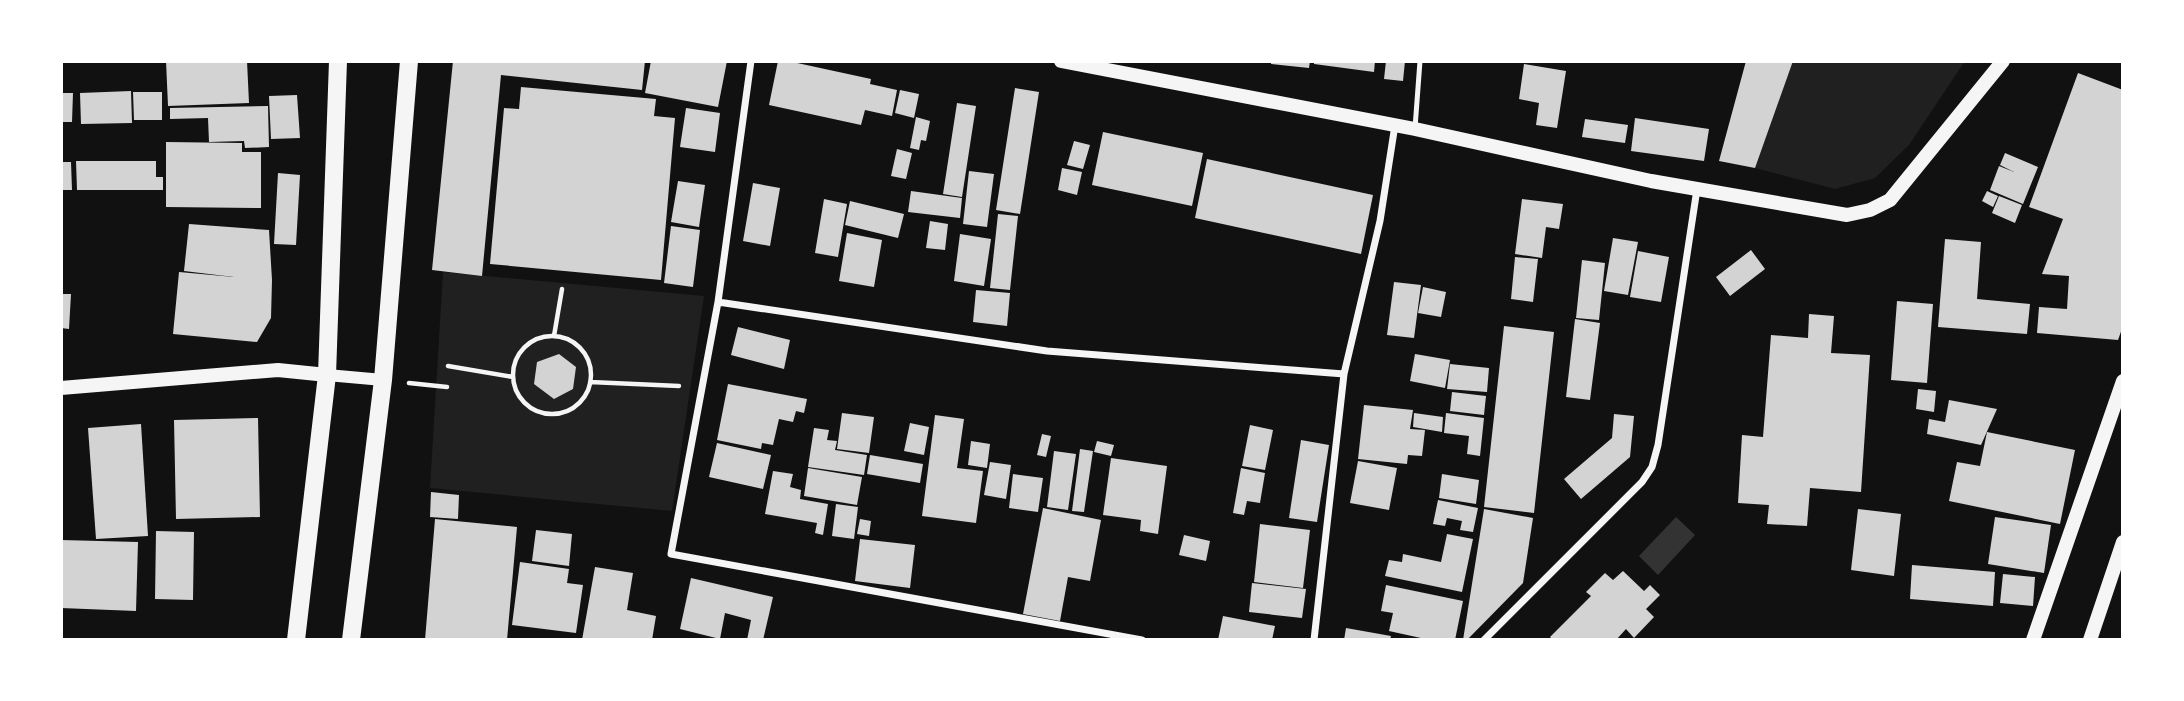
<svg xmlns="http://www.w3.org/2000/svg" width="2184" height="701" font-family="'PT Serif',serif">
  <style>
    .green { fill: #202020 }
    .water { fill: #333 }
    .building { fill: #d3d3d3 }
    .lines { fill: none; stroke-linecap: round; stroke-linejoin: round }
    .path { stroke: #f5f5f5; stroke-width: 4.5 }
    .service { stroke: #f5f5f5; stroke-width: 5 }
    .minor { stroke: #f5f5f5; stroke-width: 7 }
    .tertiary { stroke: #f5f5f5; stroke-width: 12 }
    .secondary { stroke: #f5f5f5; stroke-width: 14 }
    .primary { stroke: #f5f5f5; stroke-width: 18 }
  </style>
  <rect width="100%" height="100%" fill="#111"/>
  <path class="green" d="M1793 61H1965L1909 145 1875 178 1835 189 1755 168Z
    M443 272 704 296 672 511 430 488Z"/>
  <path class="water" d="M1676 517 1695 535 1658 575 1639 556Z"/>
  <path class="building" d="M166 61H247L249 103 168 106Z
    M453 61H645L642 90 501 75 482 276 432 270Z
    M651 61H727L718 107 645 93Z
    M778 61H788L871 79 870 84 897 90 892 116 865 110 861 125 769 105Z
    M1271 61H1310L1309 68 1271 64Z
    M1314 61H1375L1374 72 1314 64Z
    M1386 61H1405L1403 81 1384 79Z
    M1746 61H1793L1755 168 1719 161Z
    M1524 64 1566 71 1557 128 1536 125 1539 103 1519 99Z
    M2078 73 2123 90V326L2118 340 2037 333 2039 307 2067 309 2069 276 2042 274 2063 219 2029 207Z
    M521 87 656 99 654 116 675 118 661 280 490 264 504 108 519 109Z
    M1015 88 1039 92 1020 214 996 210Z
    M900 90 919 94 914 118 895 113Z
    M131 91 132 123 81 124 80 93Z
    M133 92H162V120H134Z
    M61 93H73L72 122H61Z
    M297 95 300 138 271 139 269 96Z
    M957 103 976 106 962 197 943 194Z
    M268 106 269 147 245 148 244 141 209 142 208 118 170 119V108Z
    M686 108 720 113 715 152 680 147Z
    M916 117 930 121 926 141 921 140 919 150 910 148Z
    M1635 118 1709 129 1704 161 1631 151Z
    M1585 119 1628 125 1625 143 1582 137Z
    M1103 132 1203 153 1192 206 1092 185Z
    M1074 141 1090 145 1083 169 1067 165Z
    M166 142 242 143V152H261V208L166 207Z
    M897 149 912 153 906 179 891 176Z
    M2005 153 2038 167 2023 204 1990 190 1999 166 2014 172 2000 165Z
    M1207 159 1373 195 1361 254 1195 218Z
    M76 161H156V177H163V190H77Z
    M61 162H71L72 190H61Z
    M1062 168 1082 172 1077 195 1058 190Z
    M969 171 994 174 987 227 963 224Z
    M278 173 300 175 296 245 274 244Z
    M678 181 705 185 699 227 671 222Z
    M753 183 780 188 770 246 743 241Z
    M911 191 962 198 960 218 908 212Z
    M1987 191 1998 196 1993 207 1982 201Z
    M1999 196 2022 205 2015 223 1992 213Z
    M824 199 847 204 838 257 815 253Z
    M1522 199 1563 204 1559 229 1546 227 1542 258 1515 254Z
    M850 201 904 214 898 238 845 225Z
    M998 214 1018 216 1010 290 990 288Z
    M930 221 948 224 945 250 926 248Z
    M189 224 269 230 272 280 271 318 257 342 173 334 179 272 234 277 184 271Z
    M671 226 700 230 693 287 664 283Z
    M847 233 882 240 874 287 839 281Z
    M960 234 991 239 984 286 954 281Z
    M1613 238 1638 242 1628 295 1604 291Z
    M1945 239 1981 242 1977 299 2030 304 2027 334 1938 327Z
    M1751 250 1765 269 1730 296 1716 277Z
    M1638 251 1669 257 1661 302 1630 297Z
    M1515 257 1538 259 1533 302 1511 299Z
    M1582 260 1605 263 1599 320 1576 318Z
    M1394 282 1421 285 1414 338 1387 335Z
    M1423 287 1446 292 1441 317 1418 313Z
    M976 290 1010 293 1007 326 973 322Z
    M61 294H71L69 329 61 328Z
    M1897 301 1933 304 1927 383 1891 380Z
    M1809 314 1834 316 1831 353 1870 355 1861 492 1810 488 1807 526 1767 524 1769 505 1738 503 1742 435 1763 437 1771 335 1808 338Z
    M1575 319 1600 323 1590 400 1566 397Z
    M1504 326 1554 332 1534 513 1484 507Z
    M738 327 790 340 784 369 731 355Z
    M559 354 576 367 573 389 554 399 534 384 537 362Z
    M1415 354 1450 360 1445 388 1410 381Z
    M1450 364 1489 368 1487 392 1447 389Z
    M728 384 807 399 804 413 796 411 793 422 779 419 773 445 762 443 761 449 717 440Z
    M1918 389 1936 391 1934 412 1916 409Z
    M1452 392 1486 396 1484 415 1450 411Z
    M1949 400 1997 409 1981 445 1927 434 1929 419 1945 422Z
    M1364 405 1413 410 1410 429 1425 430 1422 456 1408 455 1407 464 1358 459Z
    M842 413 874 417 869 453 837 449Z
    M1414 413 1443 417 1442 432 1413 427Z
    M1446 413 1484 418 1480 456 1467 454 1469 436 1444 433Z
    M1614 414 1634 416 1630 457 1581 499 1564 479 1612 438Z
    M935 415 964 419 957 468 983 471 976 523 922 516Z
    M258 418 260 517 176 519 174 420Z
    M910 423 929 427 924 455 904 451Z
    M141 424 148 536 96 539 88 428Z
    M1250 425 1273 430 1265 470 1242 466Z
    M814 428 829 430 827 440 837 441 835 450 867 455 864 475 808 467Z
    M1987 432 2075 450 2060 524 1949 501 1957 462 1980 466Z
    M1042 434 1051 436 1046 457 1037 455Z
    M1301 440 1329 445 1317 522 1289 518Z
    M971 441 990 444 987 468 968 465Z
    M1097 441 1114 445 1111 456 1094 452Z
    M717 443 771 455 763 489 709 477Z
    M1080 449 1093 451 1084 512 1072 511Z
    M1054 451 1076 454 1068 510 1047 507Z
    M870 455 923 464 920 483 867 474Z
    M1111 458 1167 466 1158 534 1140 531 1141 520 1103 515Z
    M1358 461 1397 468 1389 510 1350 503Z
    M990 462 1011 465 1006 499 984 495Z
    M808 468 862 477 857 505 804 496Z
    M1241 468 1265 473 1260 503 1247 501 1244 515 1233 513Z
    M773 471 793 474 790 487 801 490 800 499 828 504 823 535 815 533 817 523 765 514Z
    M1013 474 1043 478 1038 512 1009 508Z
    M1442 474 1479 480 1476 504 1439 498Z
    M431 492 459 495 458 519 430 517Z
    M1438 500 1478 508 1473 532 1460 530 1462 521 1447 518 1445 526 1433 524Z
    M836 504 858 507 854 539 832 536Z
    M1043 508 1101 520 1090 581 1068 577 1060 621 1023 614Z
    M1484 509 1533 518 1523 583 1467 640H1463Z
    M1858 509 1901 514 1894 576 1851 570Z
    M1995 517 2051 525 2044 573 1988 564Z
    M435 519 517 527 507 640H425Z
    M860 519 871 521 869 536 857 534Z
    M1260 524 1310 530 1303 588 1254 582Z
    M536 530 572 534 569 566 532 561Z
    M156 531 194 532 193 600 155 599Z
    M1447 534 1473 539 1462 592 1385 576 1389 560 1402 562 1403 554 1441 562Z
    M1184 535 1210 541 1206 561 1179 555Z
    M860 539 915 545 910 588 855 581Z
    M61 540 138 542 136 611 61 608Z
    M520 562 569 569 567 583 583 585 576 633 512 625Z
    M1912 565 1995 572 1993 606 1910 599Z
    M595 567 633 573 627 610 656 616 652 640H582Z
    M1623 571 1644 591 1650 585 1660 595 1646 609 1654 617 1634 638 1626 629 1616 640H1553L1550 637 1591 596 1586 592 1605 573 1613 580Z
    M2003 574 2035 577 2033 606 2000 603Z
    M691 578 773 597 763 640H747L751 620 725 613 720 639 680 629Z
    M1252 583 1306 589 1302 618 1249 612Z
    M1386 585 1463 601 1455 640H1430L1389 631 1393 613 1381 611Z
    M1223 616 1275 626 1272 640H1218Z
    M1346 628 1391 636 1390 640H1344Z"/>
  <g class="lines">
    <path class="path" d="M554 336 562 289
      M513 375a39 39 0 1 1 78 0a39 39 0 1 1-78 0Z
      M448 366 513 377
      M590 382 679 386
      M409 383 447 387"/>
    <path class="service" d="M1415 128 1420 61"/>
    <path class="minor" d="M751 61 718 302 671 554 1142 640
      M718 302 1047 351 1344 374
      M1314 640 1344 374 1380 221 1395 125
      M1484 640 1642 482 1652 467 1658 445 1697 189"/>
    <path class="tertiary" d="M327 375 383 380"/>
    <path class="secondary" d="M1061 61 1415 129 1651 181 1847 215 1870 210 1890 200 2003 61
      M61 388 278 370 327 375
      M2033 640 2123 381
      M2090 640 2123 542"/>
    <path class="primary" d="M296 640 327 375 338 61
      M351 640 383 380 409 61"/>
  </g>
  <rect width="2184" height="701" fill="none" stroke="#ffffff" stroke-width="126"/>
</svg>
